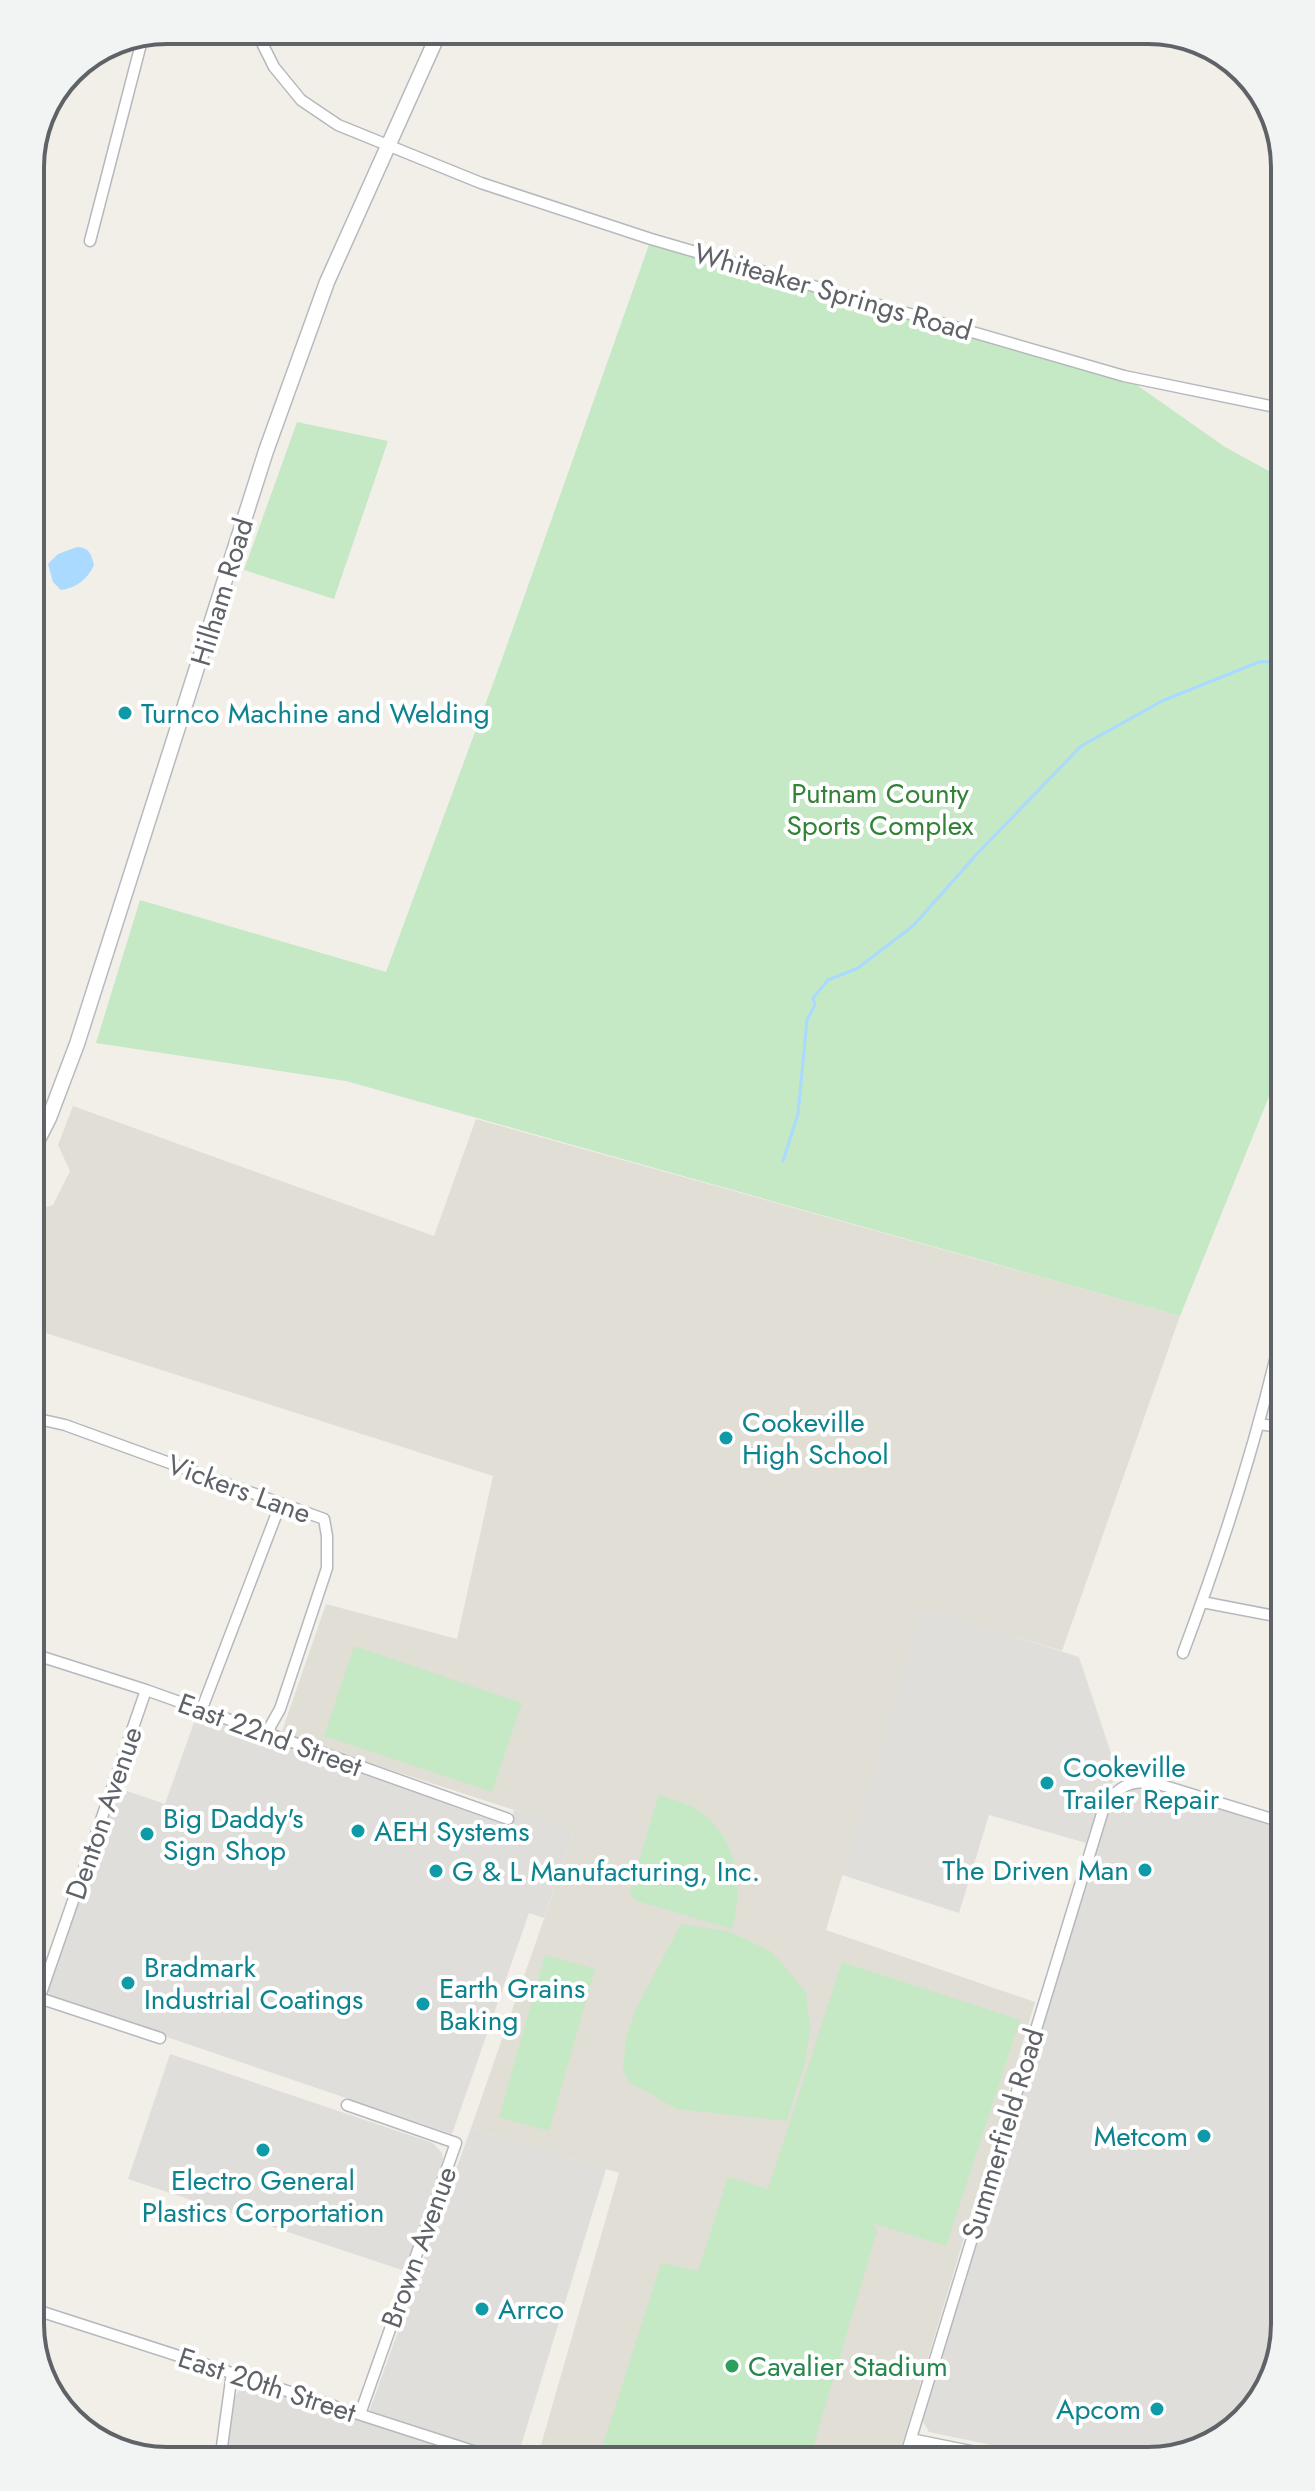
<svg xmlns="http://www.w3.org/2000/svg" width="1315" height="2491" font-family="Jost,sans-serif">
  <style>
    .industrial { fill: #e0deda }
    .education { fill: #e1ded6 }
    .green { fill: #c5e8c5 }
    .water { fill: #aadaff }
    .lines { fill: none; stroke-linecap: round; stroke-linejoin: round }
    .stream { stroke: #aadaff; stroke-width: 3 }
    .minor-casing { stroke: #b5b8bc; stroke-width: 13 }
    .secondary-casing { stroke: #b6babf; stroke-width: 17 }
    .minor { stroke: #fff; stroke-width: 10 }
    .secondary { stroke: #fff; stroke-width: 14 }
    .culture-dot { fill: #0f9aa8; stroke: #fff; stroke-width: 3 }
    .leisure-dot { fill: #2e9e5b; stroke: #fff; stroke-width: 3 }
    .labels { text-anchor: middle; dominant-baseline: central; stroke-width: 8; stroke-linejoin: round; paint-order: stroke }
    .street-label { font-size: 28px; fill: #5f6368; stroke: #fff }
    .culture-label { font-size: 28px; fill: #0d838f; stroke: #fff; text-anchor: start }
    .park-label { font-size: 28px; fill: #348238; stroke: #fff }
    .leisure-label { font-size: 28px; fill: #27864d; stroke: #fff; text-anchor: start }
    .rim { fill: none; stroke: #5f6368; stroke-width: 4 }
  </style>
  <rect width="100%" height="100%" fill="#f1efe8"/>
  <path class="industrial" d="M922 1607 1079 1657 1119 1777 1102 1792 1086 1843 989 1815 959 1913 842 1875Z
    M197 1714 509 1825 514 1810 575 1830 544 1918 529 1913 452 2134 49 1997 48 1987 118 1788 165 1804Z
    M1147 1787 1285 1827V2325L1262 2400 1201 2450 1148 2461H1068L929 2432 922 2420V2413L1105 1816 1118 1799 1132 1790Z
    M170 2054 433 2143 442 2153 443 2159 405 2271 128 2179Z
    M471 2128 606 2169 520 2449 515 2455 509 2457 369 2412Z
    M243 2385H248L484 2461H225L233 2399Z"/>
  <path class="education" d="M73 1106 434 1236 476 1119 1180 1316 1062 1651 922 1608 826 1930 1035 2002 897 2461H544L539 2452 619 2173 471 2128 575 1830 281 1734 326 1604 457 1639 493 1476 30 1328V1212L53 1205 70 1171 58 1145Z"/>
  <path class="green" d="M651 239 1124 376 1225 447 1285 480V1057L1180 1316 346 1081 96 1043 140 900 386 972 501 662Z
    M297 422 388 441 334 599 244 570Z
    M354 1646 522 1703 492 1792 324 1736Z
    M659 1794C668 1799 679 1801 688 1805 736 1828 745 1883 732 1929L634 1900 630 1891Z
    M681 1924 730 1932 772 1952 806 1992 810 2030 805 2063 787 2121 677 2109 629 2082 623 2070 626 2037 636 2009Z
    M545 1955 595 1969 549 2131 499 2117Z
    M842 1962 1020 2020 946 2246 872 2223 877 2231 809 2461H598L661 2263 698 2271 728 2177 768 2189Z"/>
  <path class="water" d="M77 547C90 548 91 554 94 565 88 579 76 588 61 590L53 582 48 564 58 554Z"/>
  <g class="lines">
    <path class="stream" d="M783 1161 798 1114 807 1020 815 1005 813 998 828 980 858 968 913 926 976 855 1081 746 1162 701 1259 662 1285 661"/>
    <g class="minor-casing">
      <path id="minor" d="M260 39 274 67 301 100 338 125 481 183 651 239 1124 376 1285 409
        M90 241 142 40
        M30 1417 65 1425 324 1519 327 1536V1568L280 1709 266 1734
        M1259 1424 1285 1428
        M1202 1602 1285 1618
        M30 1653 146 1690 508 1819
        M1183 1653C1219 1557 1251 1459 1275 1360
        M201 1711 280 1505
        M30 1995 160 2038
        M30 2025 146 1690
        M347 2105 456 2143 360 2414
        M30 2308 504 2461
        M911 2439 1020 2461
        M220 2461 232 2373
        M904 2461 1104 1807C1118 1786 1130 1780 1155 1783L1285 1823"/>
    </g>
    <g class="secondary-casing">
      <path id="secondary" d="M30 1155 49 1118 77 1044 266 451 327 282 437 37"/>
    </g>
    <use href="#minor" class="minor"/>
    <use href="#secondary" class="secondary"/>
  </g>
  <g class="culture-dot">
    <circle cx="125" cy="713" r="8"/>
    <circle cx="726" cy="1438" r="8"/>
    <circle cx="1047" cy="1783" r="8"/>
    <circle cx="358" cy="1831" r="8"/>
    <circle cx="147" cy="1834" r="8"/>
    <circle cx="1145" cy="1870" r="8"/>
    <circle cx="436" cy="1871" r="8"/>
    <circle cx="128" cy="1983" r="8"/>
    <circle cx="423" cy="2004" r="8"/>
    <circle cx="1204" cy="2136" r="8"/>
    <circle cx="263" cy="2150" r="8"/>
    <circle cx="482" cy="2309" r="8"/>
    <circle cx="1157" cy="2409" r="8"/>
  </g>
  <circle class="leisure-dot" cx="732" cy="2366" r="8"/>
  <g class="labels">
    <g class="street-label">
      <text transform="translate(833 292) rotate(16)">Whiteaker Springs Road</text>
      <text transform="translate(222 592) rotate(-73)">Hilham Road</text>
      <text transform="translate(239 1489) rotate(20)">Vickers Lane</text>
      <text transform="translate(270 1735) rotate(20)">East 22nd Street</text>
      <text transform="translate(104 1813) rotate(-71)">Denton Avenue</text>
      <text transform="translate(1003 2134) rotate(-73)">Summerfield Road</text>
      <text transform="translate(419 2247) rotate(-70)">Brown Avenue</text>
      <text transform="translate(267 2385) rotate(18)">East 20th Street</text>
    </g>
    <g class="culture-label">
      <text x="141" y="713">Turnco Machine and Welding</text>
      <text x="742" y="1422">Cookeville<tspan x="742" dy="32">High School</tspan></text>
      <text x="1063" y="1767">Cookeville<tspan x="1063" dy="32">Trailer Repair</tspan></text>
      <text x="163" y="1818">Big Daddy's<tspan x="163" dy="32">Sign Shop</tspan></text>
      <text x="374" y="1831">AEH Systems</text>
      <text x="1129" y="1870" text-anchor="end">The Driven Man</text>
      <text x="452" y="1871">G &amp; L Manufacturing, Inc.</text>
      <text x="144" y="1967">Bradmark<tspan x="144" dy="32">Industrial Coatings</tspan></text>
      <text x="439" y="1988">Earth Grains<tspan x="439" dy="32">Baking</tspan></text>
      <text x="1188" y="2136" text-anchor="end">Metcom</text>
      <text x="263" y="2180" text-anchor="middle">Electro General<tspan x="263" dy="32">Plastics Corportation</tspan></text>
      <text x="498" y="2309">Arrco</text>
      <text x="1141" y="2409" text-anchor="end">Apcom</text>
    </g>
    <g class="park-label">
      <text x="880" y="793">Putnam County<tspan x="880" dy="32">Sports Complex</tspan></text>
    </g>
    <g class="leisure-label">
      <text x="748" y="2366">Cavalier Stadium</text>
    </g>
  </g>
  <path d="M0 0H1315V2491H0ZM167 44H1148A123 123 0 0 1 1271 167V2324A123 123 0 0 1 1148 2447H167A123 123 0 0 1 44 2324V167A123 123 0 0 1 167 44Z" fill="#f2f3f3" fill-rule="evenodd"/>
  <path class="rim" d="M167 44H1148A123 123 0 0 1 1271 167V2324A123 123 0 0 1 1148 2447H167A123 123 0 0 1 44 2324V167A123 123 0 0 1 167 44Z"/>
</svg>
